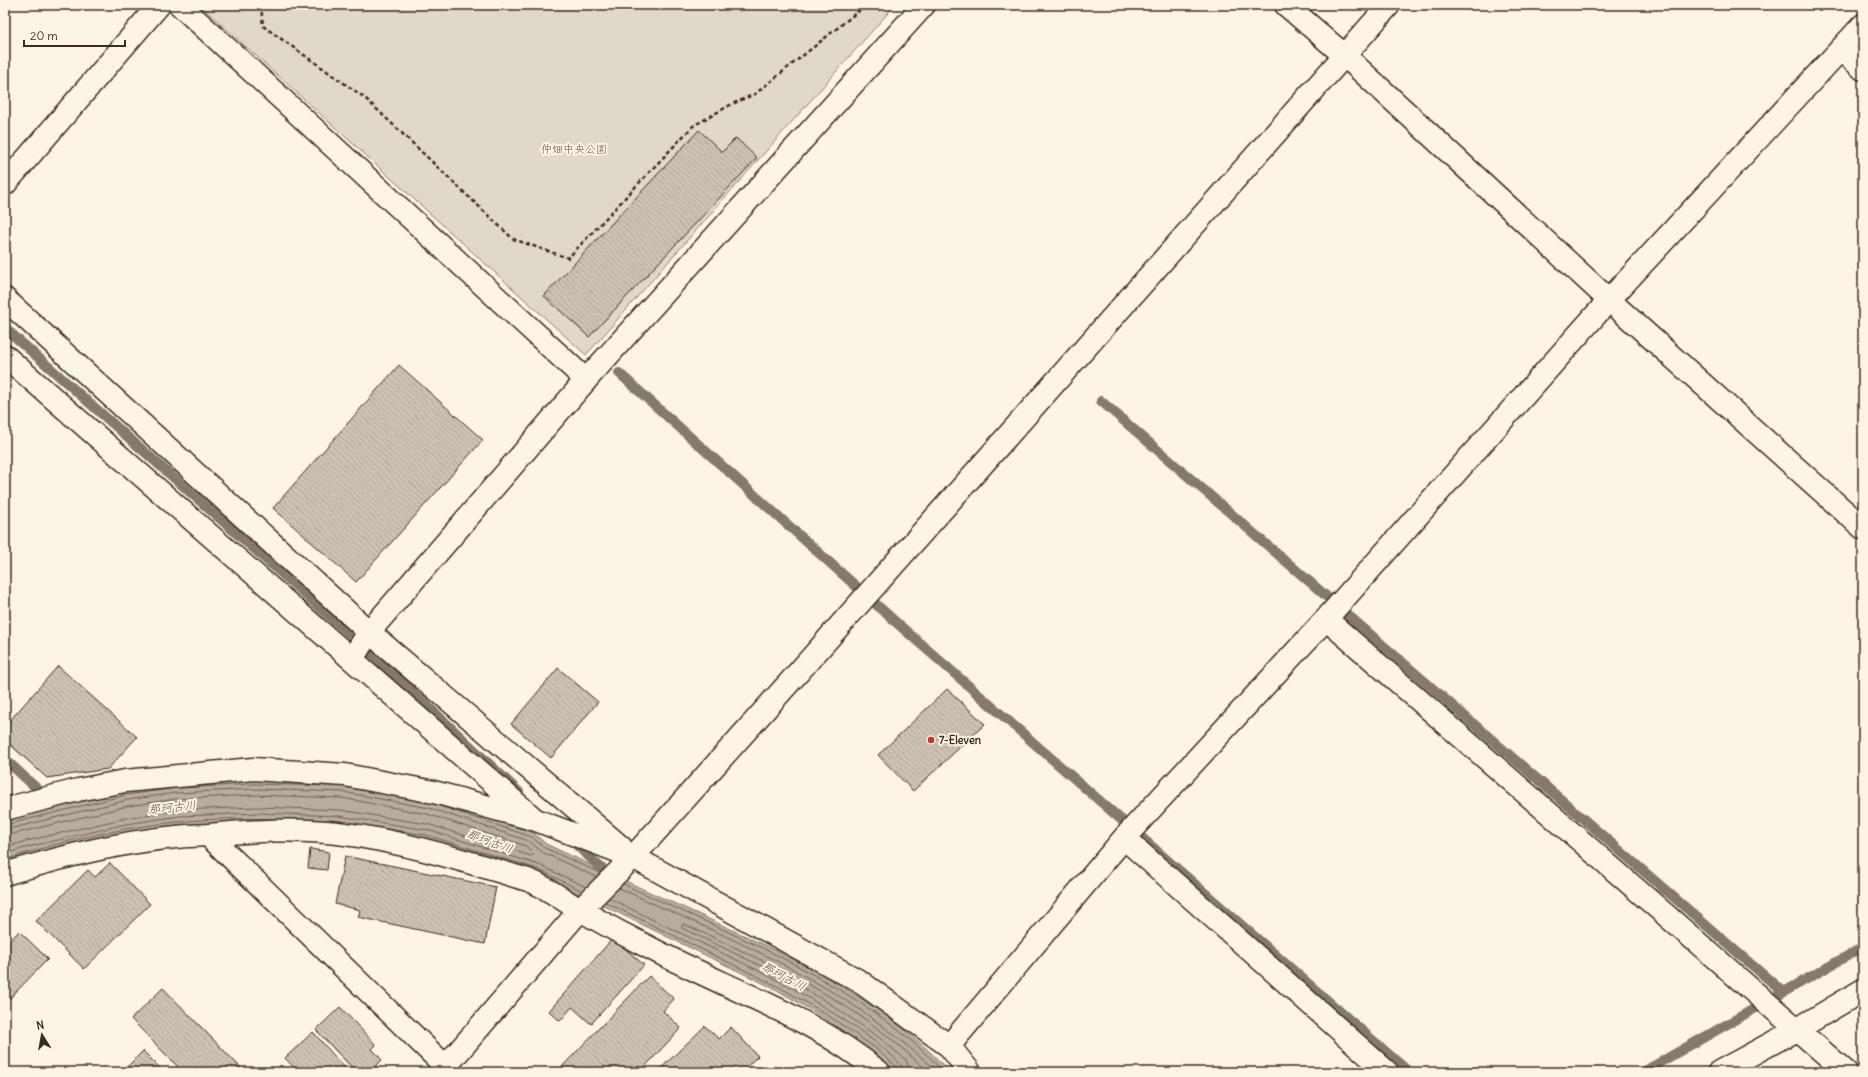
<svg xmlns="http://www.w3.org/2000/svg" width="1868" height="1077" font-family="Delius,'Klee One',sans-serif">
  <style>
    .green { fill: #e0d8c8; stroke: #8e8173 }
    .water { fill: #b7ad9e; stroke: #85796b }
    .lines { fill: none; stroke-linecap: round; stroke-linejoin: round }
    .shore { stroke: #6d5e51; stroke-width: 1 }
    .stream { stroke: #85796b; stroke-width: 10 }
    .building { fill: url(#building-back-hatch); stroke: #3b2a1e }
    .street-casing { stroke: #3b2a1e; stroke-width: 25 }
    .secondary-casing { stroke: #3b2a1e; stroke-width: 25 }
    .path { stroke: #3b2a1e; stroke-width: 2.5; stroke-dasharray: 4 3; stroke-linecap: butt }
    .street { stroke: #fcf5e5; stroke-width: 22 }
    .secondary { stroke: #fcf5e5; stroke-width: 22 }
    .poi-dot { fill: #c8321e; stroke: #fcf5e5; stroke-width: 1.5 }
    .labels { text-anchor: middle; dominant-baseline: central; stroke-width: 4; stroke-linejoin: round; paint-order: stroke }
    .park-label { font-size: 11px; fill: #645648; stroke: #fcf5e5 }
    .poi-label { font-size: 11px; font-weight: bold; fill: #3b2a1e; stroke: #fcf5e5; text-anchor: start }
    .water-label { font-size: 12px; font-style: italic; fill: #605144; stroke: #fcf5e5 }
  </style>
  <defs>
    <pattern id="building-back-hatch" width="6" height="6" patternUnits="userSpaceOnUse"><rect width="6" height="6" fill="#ccc2b3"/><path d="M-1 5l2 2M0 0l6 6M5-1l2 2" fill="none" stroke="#b0a79a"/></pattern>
  </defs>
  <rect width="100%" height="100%" fill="#fcf5e5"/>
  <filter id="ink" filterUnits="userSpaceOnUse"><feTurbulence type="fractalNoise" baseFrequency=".025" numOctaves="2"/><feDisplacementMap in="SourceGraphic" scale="8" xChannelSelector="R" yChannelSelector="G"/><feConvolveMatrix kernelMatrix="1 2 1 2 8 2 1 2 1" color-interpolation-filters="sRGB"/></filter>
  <g filter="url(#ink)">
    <path class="green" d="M200 5H895L586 355Z"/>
    <path class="water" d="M254 780 344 783 431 799 534 833 546 844C597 868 647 891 698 914 787 955 882 998 950 1072H897L872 1051 821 1016 777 990 536 873 425 838 339 825 259 822 180 825 128 832 5 864V821L16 817 125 791 175 784Z"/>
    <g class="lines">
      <path class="shore" d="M181 788 254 784 334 786
        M437 805 532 837 545 848 600 873
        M5 825 126 795 170 789
        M369 826 426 835 538 869 582 891
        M5 830 127 800 176 793 254 789 343 792 429 808 529 841 542 852 596 877
        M5 836 128 806 176 799 254 795 342 798 427 814 526 846 534 854 531 856 427 824 340 810 259 807 179 810 126 818 26 841 5 848
        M5 854 28 847 126 824 180 816 259 813 339 816 428 830 539 865 586 887
        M5 860C92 830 187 815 278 819
        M623 884C730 934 863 984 944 1072
        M619 888C719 934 826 975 910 1048 919 1056 929 1063 938 1072
        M609 898C666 927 724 953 781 982 801 992 903 1053 904 1072
        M605 902 779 987 823 1012 874 1047 897 1067 899 1072
        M910 1072 906 1060 881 1039 829 1003 784 977 682 928V925L684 924C753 956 825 987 885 1034 900 1046 914 1059 929 1072"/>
      <path class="stream" d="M5 328 378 659 519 792
        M619 373 898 624 1409 1072
        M1101 401 1783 992
        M5 759 47 798
        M570 839 614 880
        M1643 1072 1863 947"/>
    </g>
    <path class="building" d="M699 130 722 152 736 138 757 158 589 337 544 296Z
      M399 365 483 440 356 582 273 508Z
      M58 666 137 737 108 769 47 778 5 740V726Z
      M558 668 598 702 551 758 511 724Z
      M947 689 985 724 913 791 878 755Z
      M310 849 329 852 327 870 308 868Z
      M345 856 496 887 485 944 358 917 360 910 335 904Z
      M110 863 150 904 84 969 36 921 88 870 95 877Z
      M19 931 48 959 5 1003V946Z
      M613 938 644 965 591 1024 572 1007 560 1021 549 1011Z
      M649 976 674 999 663 1011 681 1028 640 1072H557Z
      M163 988 243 1070 241 1072H183L131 1019Z
      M340 1007 376 1045 372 1049 382 1060 370 1072H356L316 1030Z
      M705 1026 719 1039 731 1027 758 1056 741 1072H657Z
      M313 1032 345 1068 341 1072H298L285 1058Z
      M143 1051 164 1072H122Z
      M281 1065 288 1072H273Z"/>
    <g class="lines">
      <g class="street-casing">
        <path id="street" d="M1842 50 1863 69
          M5 184 159 5
          M5 299 369 632 621 847
          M5 356 532 817
          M1326 619 1846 1072
          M352 659 369 632 586 380 924 5
          M5 809 78 790 125 781 253 769 345 775 434 792 536 820 633 857 859 981 949 1046 970 1072
          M208 835C251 831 295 828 338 833 403 841 465 861 528 880 547 887 563 900 580 910 604 924 628 937 652 949 728 989 813 1017 879 1072
          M1124 838 1387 1072
          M5 874C71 854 139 837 208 835L451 1072
          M949 1046 1124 838 1326 619 1609 300 1863 25
          M1719 1072 1796 1030 1863 990"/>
      </g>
      <g class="secondary-casing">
        <path id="secondary" d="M180 5 586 380
          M1286 5 1344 55 1609 300 1863 528
          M441 1072 580 910 633 857 796 675 1389 5"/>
      </g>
      <path class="path" d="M261 5 263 26 365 98 513 239 568 258 693 126 732 104 755 94 866 5"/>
      <use href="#street" class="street"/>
      <use href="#secondary" class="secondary"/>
    </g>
  </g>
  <circle class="poi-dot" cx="931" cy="740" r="4"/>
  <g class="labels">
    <g class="park-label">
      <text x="574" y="149">仲畑中央公園</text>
    </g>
    <g class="poi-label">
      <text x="939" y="740">7-Eleven</text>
    </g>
    <g class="water-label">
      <text transform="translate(172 807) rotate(-6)">那珂古川</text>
      <text transform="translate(490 841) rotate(20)">那珂古川</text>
      <text transform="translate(784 976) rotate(28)">那珂古川</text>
    </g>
  </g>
  <rect width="1868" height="1077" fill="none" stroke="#fcf5e5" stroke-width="20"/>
  <rect x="10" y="10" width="1848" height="1057" fill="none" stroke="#3b2a1e" stroke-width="1.5" filter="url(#ink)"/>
  <g transform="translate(42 1035) rotate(349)" stroke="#fcf5e5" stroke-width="3" paint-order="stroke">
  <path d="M0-3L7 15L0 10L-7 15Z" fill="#3b2a1e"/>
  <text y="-6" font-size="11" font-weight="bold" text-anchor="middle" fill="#3b2a1e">N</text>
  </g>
  <path d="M24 40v6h101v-6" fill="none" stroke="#3b2a1e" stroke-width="2"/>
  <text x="30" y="40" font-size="12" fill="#3b2a1e" stroke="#fcf5e5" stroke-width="3" paint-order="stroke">20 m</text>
</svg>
